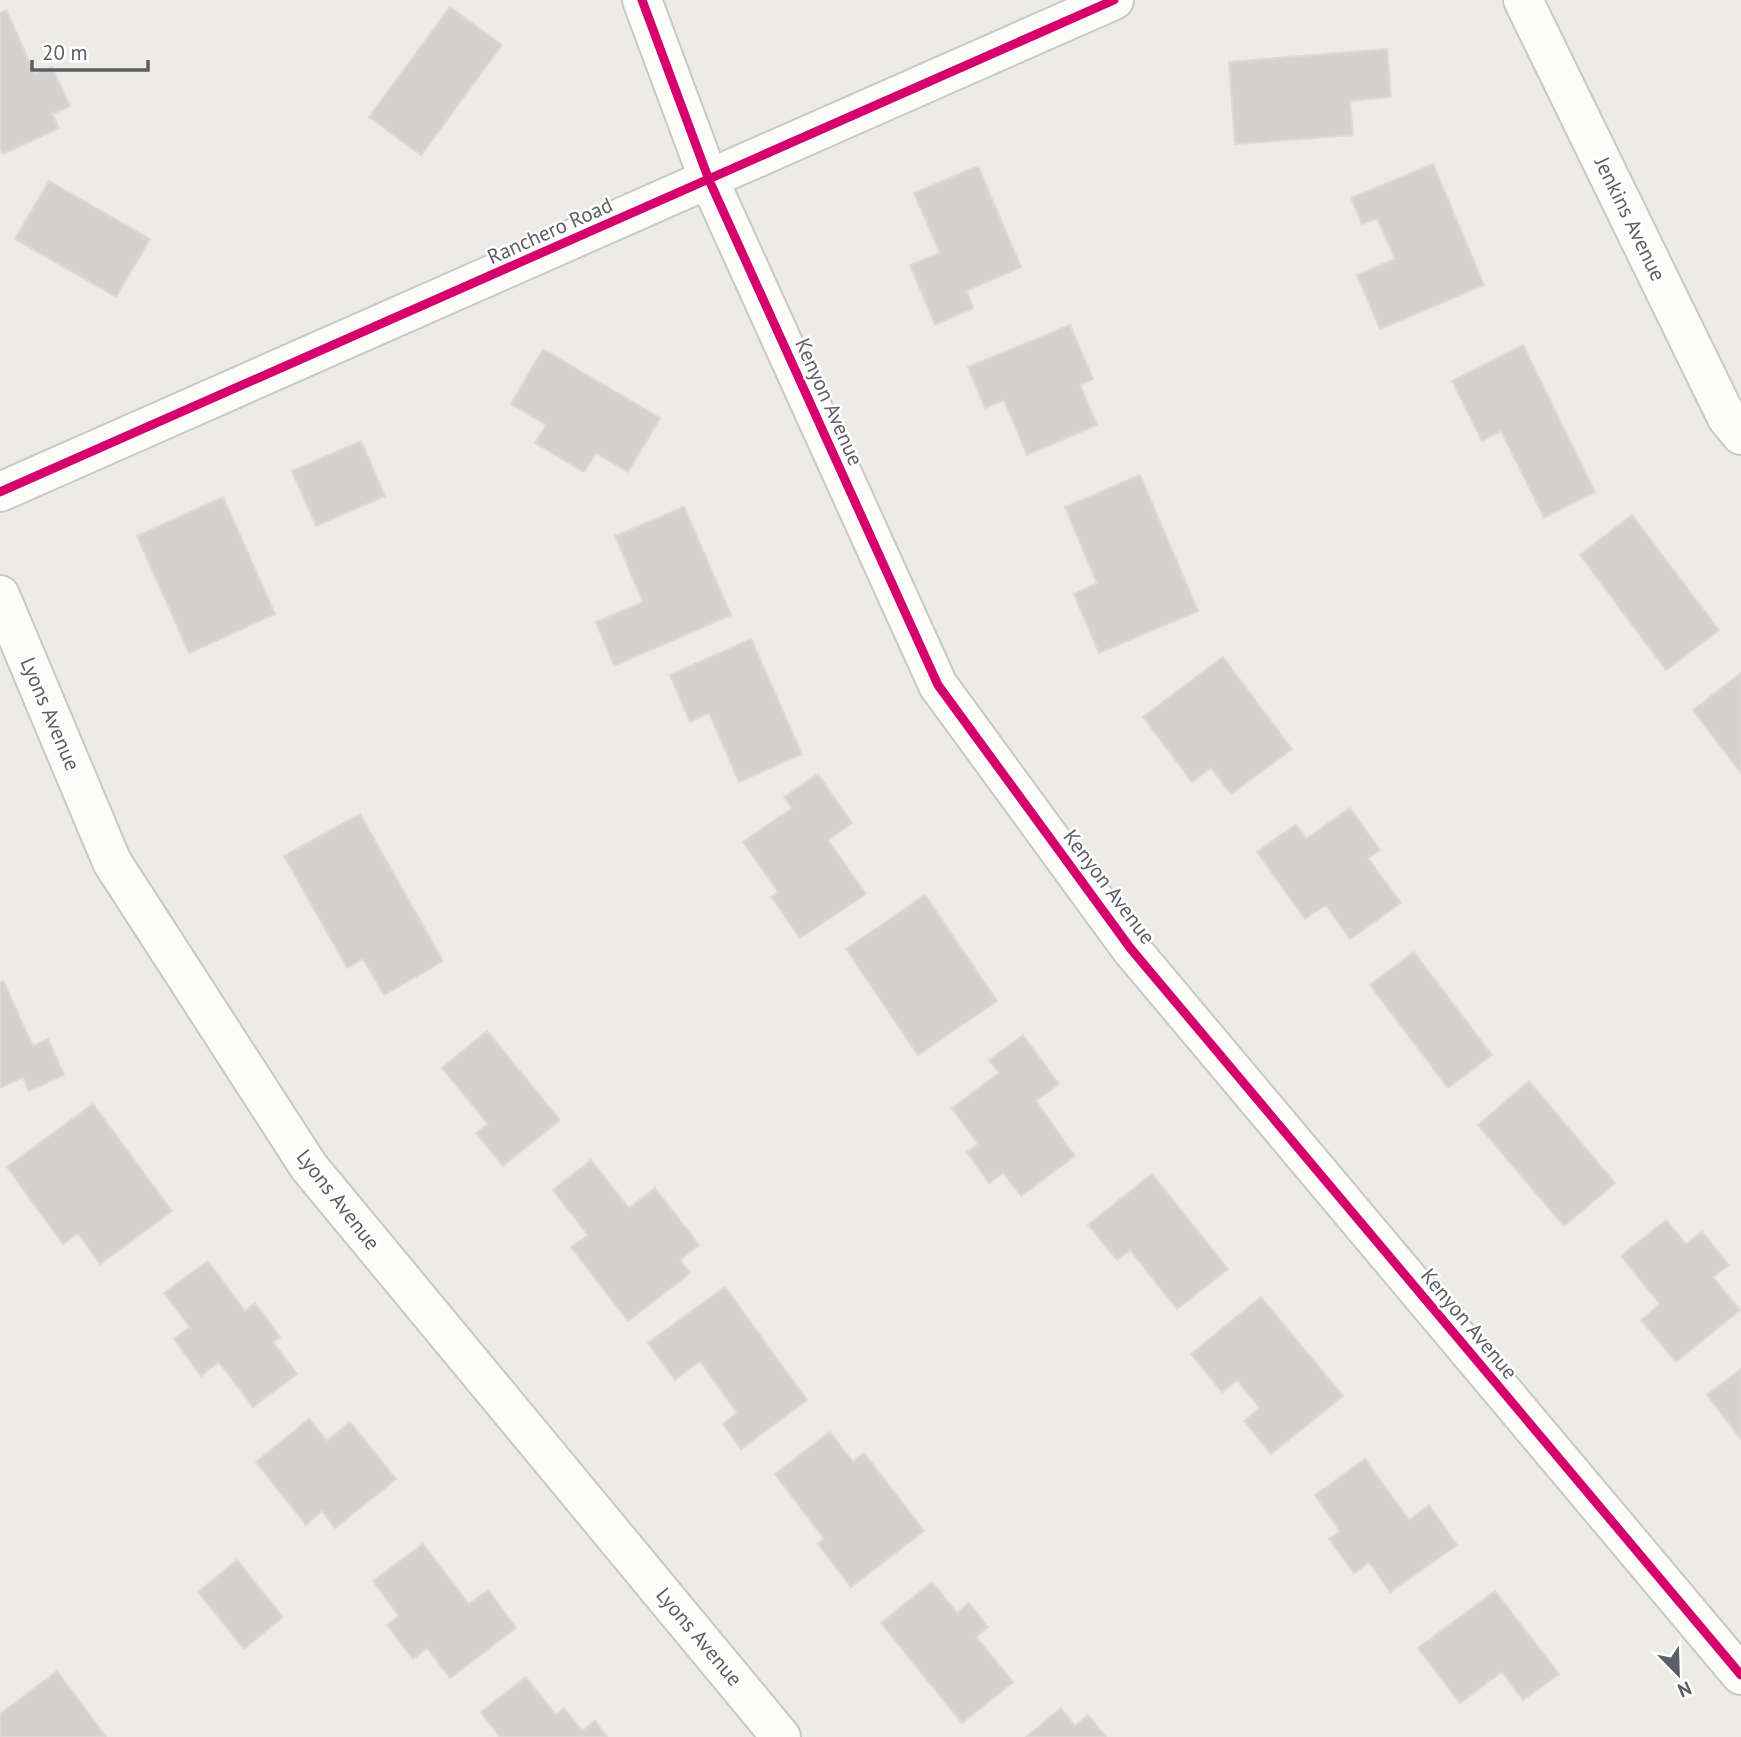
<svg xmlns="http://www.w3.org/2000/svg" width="1741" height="1737" font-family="'PT Sans',sans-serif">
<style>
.building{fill:#d3d2cf;stroke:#dcdad5;stroke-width:2}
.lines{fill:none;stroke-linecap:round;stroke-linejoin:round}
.minor-casing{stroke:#c8c8c7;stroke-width:42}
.secondary-casing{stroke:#c8c9c8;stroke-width:42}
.minor{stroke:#fcfcfb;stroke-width:38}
.secondary{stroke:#fcfcfb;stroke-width:38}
.cycleway-casing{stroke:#fff;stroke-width:13}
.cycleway{stroke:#d6006c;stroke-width:9}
.labels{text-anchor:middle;stroke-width:5;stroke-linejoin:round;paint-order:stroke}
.street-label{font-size:21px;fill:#5b5f65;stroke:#fff}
</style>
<rect width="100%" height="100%" fill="#ecebe6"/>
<path class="building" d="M450,7L502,45L421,155L369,117Z
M6,10L35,74L52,67L70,106L52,114L59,128L3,154L0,148V13Z
M1387,49L1391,97L1350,101L1353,135L1235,144L1229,62Z
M1433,164L1484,285L1380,329L1357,275L1395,259L1377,218L1362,224L1351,198Z
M978,166L1021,267L966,291L973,308L935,325L910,265L940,253L914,193Z
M49,181L150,239L116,297L15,239Z
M1070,325L1093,379L1080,385L1097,425L1027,455L1004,400L985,408L968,367Z
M1523,345L1595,492L1544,518L1501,431L1482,441L1452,381Z
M543,349L660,418L628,472L596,453L584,472L535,443L546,425L511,404Z
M361,441L385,496L316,526L292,471Z
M1140,475L1198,611L1099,653L1074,594L1097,583L1065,507Z
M223,497L275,614L189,653L137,536Z
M684,507L731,615L614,666L596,622L643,602L615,536Z
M1632,515L1719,630L1666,670L1580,555Z
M751,639L802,754L739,782L709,713L690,722L670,675Z
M1223,657L1292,749L1231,794L1211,768L1192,782L1143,717Z
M1741,673V773L1693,710Z
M818,774L852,823L828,840L866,894L800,938L771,897L778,892L743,842L792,808L784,797Z
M1350,808L1380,850L1368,858L1401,903L1350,939L1326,905L1305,919L1257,852L1296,824L1306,839Z
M360,814L443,961L384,995L363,959L347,968L284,856Z
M925,895L997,1001L918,1055L846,949Z
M1414,952L1492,1055L1448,1088L1370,985Z
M3,981L33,1046L48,1039L64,1075L29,1091L23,1077L0,1088V983Z
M487,1031L560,1120L503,1166L476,1133L488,1124L442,1068Z
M1023,1035L1059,1084L1036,1101L1075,1156L1021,1196L1003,1173L989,1183L967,1152L978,1144L952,1108L999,1073L989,1060Z
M1529,1081L1615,1183L1564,1226L1478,1125Z
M93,1104L172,1211L100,1264L78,1233L63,1244L7,1167Z
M591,1160L629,1208L655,1188L699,1245L680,1260L690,1273L628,1321L571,1247L588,1235L553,1190Z
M1152,1174L1228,1269L1177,1309L1130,1250L1117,1260L1088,1225Z
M1666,1220L1686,1244L1702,1232L1729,1265L1713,1277L1740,1310L1676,1362L1641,1320L1660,1304L1621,1256Z
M208,1261L245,1311L255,1303L280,1337L273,1342L297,1374L253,1407L219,1362L201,1376L174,1339L190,1327L164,1293Z
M725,1287L807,1400L741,1449L723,1424L737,1413L700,1361L675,1380L648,1343Z
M1261,1297L1343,1396L1271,1454L1244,1421L1260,1408L1237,1380L1222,1392L1191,1354Z
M1741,1369V1439L1707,1395Z
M309,1419L327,1441L350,1422L396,1479L335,1528L322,1511L306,1525L256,1462Z
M830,1432L853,1462L864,1453L924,1531L851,1587L818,1544L824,1539L775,1474Z
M1365,1459L1409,1520L1429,1505L1457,1545L1390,1592L1369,1562L1354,1573L1329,1539L1340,1531L1315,1495Z
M423,1544L469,1604L488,1590L516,1628L450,1678L427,1648L413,1659L387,1625L399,1616L373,1581Z
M237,1560L283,1617L244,1649L198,1592Z
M932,1582L957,1613L969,1603L988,1627L976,1637L1013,1682L962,1723L881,1623Z
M1495,1591L1559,1674L1523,1700L1502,1672L1460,1703L1418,1648Z
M57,1671L106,1737H0V1714Z
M526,1677L556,1715L564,1708L582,1731L595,1721L607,1737H500L481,1712Z
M1061,1708L1075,1726L1088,1715L1106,1737H1026Z"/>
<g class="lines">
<g class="minor-casing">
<path id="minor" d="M642,0L709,180L938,685L1131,949L1741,1675
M1523,0L1727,418L1741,435
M0,595L112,862L309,1167L781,1737"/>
</g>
<g class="secondary-casing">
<path id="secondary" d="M0,492L1114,0"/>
</g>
<use href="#minor" class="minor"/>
<use href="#secondary" class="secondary"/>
<g class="cycleway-casing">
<path id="cycleway" d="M642,0L709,180L938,685L1131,949L1741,1675
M0,492L1114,0"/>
</g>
<use href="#cycleway" class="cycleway"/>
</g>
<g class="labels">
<g class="street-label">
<text transform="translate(1630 219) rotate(64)" y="7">Jenkins Avenue</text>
<text transform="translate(550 231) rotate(-24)" y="7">Ranchero Road</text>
<text transform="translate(829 402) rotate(66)" y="7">Kenyon Avenue</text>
<text transform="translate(50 714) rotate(67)" y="7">Lyons Avenue</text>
<text transform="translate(1109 887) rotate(53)" y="7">Kenyon Avenue</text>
<text transform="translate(338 1200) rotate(52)" y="7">Lyons Avenue</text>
<text transform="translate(1469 1324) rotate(50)" y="7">Kenyon Avenue</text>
<text transform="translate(699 1637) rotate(50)" y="7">Lyons Avenue</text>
</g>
</g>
<g transform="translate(1678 1674) rotate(157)" stroke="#ffffff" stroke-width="5" paint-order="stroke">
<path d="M0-5L12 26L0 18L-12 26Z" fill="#5b5f65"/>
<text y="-10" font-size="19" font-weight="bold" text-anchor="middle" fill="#5b5f65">N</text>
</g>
<path d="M32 60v10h116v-10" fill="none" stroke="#5b5f65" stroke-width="3.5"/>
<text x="42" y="60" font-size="21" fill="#5b5f65" stroke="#ffffff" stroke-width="5" paint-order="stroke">20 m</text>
</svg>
